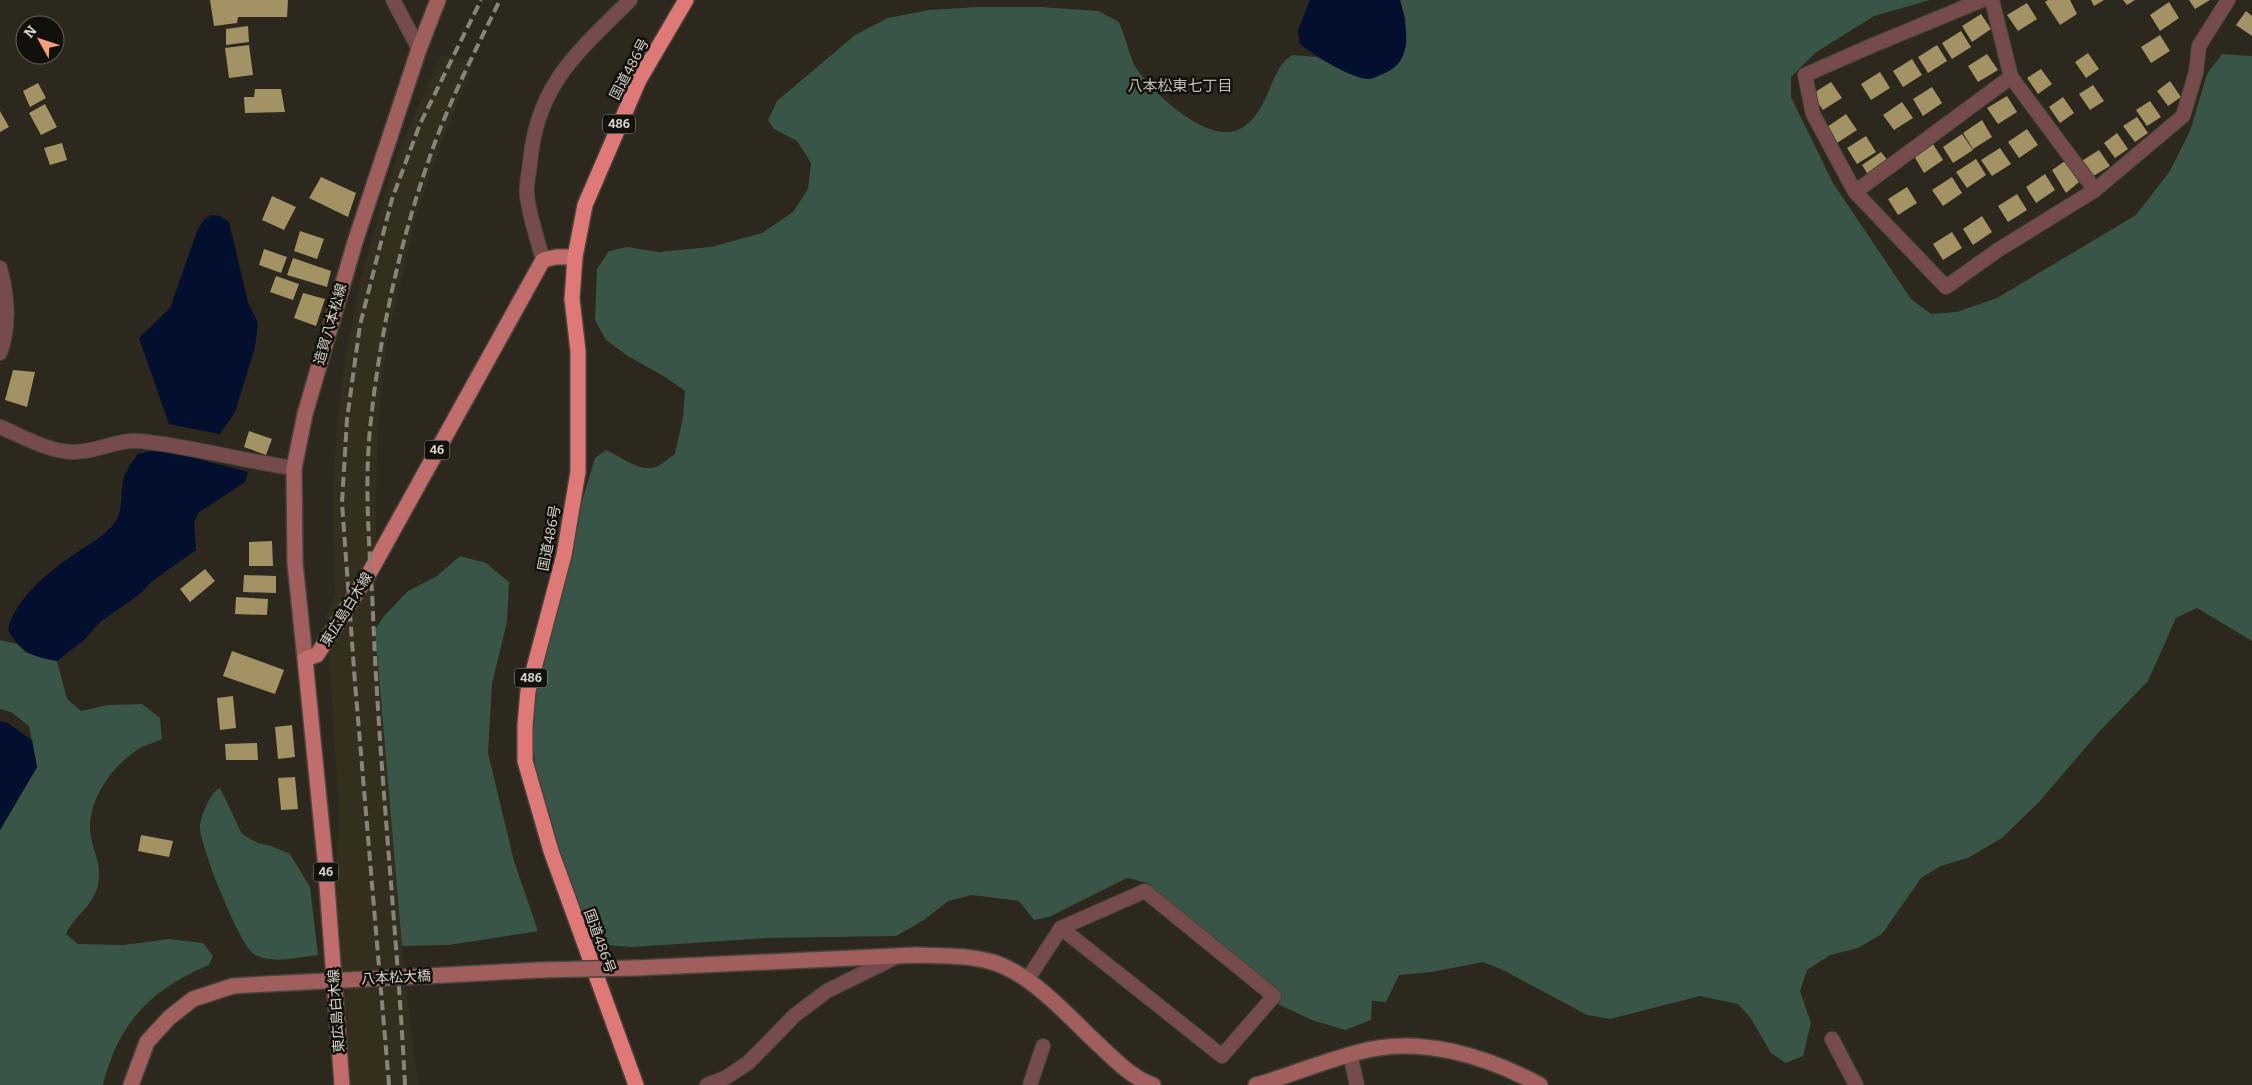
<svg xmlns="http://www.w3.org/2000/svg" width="2252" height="1085" font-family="Bitter,'Noto Sans JP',serif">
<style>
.built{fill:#342e1c}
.green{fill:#385547}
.water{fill:#030f2e}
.building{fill:#a29264}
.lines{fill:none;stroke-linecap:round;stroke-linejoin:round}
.street-casing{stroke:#474439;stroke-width:16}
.secondary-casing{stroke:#474439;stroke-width:18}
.primary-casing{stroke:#474439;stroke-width:18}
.highway-casing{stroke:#474439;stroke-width:18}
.street{stroke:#754c4b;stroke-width:14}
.secondary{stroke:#a05f5d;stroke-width:15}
.primary{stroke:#c06d6b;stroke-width:15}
.highway{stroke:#de7977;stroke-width:15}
.rail{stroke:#87847a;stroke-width:4;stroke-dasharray:10 5;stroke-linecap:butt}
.secondary-bridge-casing{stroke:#474439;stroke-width:18;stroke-linecap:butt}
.secondary-bridge{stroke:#a05f5d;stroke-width:15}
.labels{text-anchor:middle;stroke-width:5;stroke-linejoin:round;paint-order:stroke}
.shield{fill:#13110c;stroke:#9c9a92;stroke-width:1}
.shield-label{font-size:12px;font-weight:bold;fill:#d7d4cc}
.street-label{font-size:14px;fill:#d7d4cc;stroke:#13110c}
.neighbourhood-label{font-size:15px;fill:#c4bfb0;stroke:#13110c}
</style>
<rect width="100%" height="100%" fill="#2c281d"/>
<path class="built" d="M441,55L475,60L435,160L414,225L386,346L377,433L375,630L402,946L413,1049L419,1085H349L336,880L339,807L326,617L335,596L333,501L337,420L346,354L360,283L379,212L399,150Z"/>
<path class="green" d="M1400,0H1930L1874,16L1815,53L1791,77V97L1833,183L1911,299L1931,314L1957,312L1997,298L2136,215L2170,171L2190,131L2207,74L2222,54L2252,56V641L2197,608L2176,618L2148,681L2098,733L2039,802L2002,838L1968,858L1941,866L1921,878L1882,934L1858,948L1830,955L1807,970L1800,991L1811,1023L1803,1056L1786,1063L1771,1053L1750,1017L1738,1004L1700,996L1610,1019L1587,1015L1501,969L1483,962L1432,972L1399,975L1386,1002L1372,1001L1371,1020L1345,1030L1312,1020L1271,1001L1168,909L1148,883L1127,878L1049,917L1034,920L1019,901L972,895L948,901L924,920L896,936L766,938L632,947L593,944L556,845L536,777L533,738L534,693L574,528L595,458L606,450C623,457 639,474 658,466C664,463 670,457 675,454L683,417L685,391L665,377L628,356L606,340L595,320L597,269L609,251L627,247L659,252L711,247L762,233L793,212L808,189L811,163L797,141L774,129L768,120L777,101L855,35L888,18L929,10L978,7H1041L1098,11L1119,22C1124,33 1131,60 1136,68C1153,93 1211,149 1243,127C1264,113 1267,90 1279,69C1281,64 1287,59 1292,55L1317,57L1347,72L1406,21Z
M460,556L486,563L509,582L507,622L492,684L488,753L514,861L538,931L449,945L402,946L375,630L384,616L408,591L437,576Z
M0,640L17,644L25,652L39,657L57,661L67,699L81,711L108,705L142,704L160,718L162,739C154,743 144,745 137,750C112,767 89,798 90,830C91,845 100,860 99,875C99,904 76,912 66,934L78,944L123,945L169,939L203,943L213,956L209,965C151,989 118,1023 103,1085H0V830L37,767L29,726L11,712L0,709Z
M220,788L242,834L258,843L271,846L290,854L310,887L318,955C299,957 272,965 254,954C240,946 197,840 200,824C202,814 211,791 220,788Z"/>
<path class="water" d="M1310,0H1400C1407,26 1415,62 1383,74C1379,75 1373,79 1369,79C1351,79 1314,55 1300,44L1298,30Z
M211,215L220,216L229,222L248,302L258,323L255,347L235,412L220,434L169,424L139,338L170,308L198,229L204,220Z
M151,451L170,452L248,472L245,482L198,513L194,522L196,550L151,582L140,594L100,622L84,640L57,661C31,656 22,653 8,630C14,601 44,576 66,560C82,548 100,540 113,525C124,512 120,496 123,481C125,471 132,462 138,454Z
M0,721L8,723L32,740L37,767L0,830Z"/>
<path class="building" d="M210,0H288L287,17H238L237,23L214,26Z
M2048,0H2070L2077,14L2060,25L2045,2Z
M2091,0H2104L2094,6Z
M2123,0H2135L2127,5Z
M2189,0H2210L2195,9Z
M2169,2L2179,18L2160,31L2150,15Z
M2027,3L2037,19L2018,31L2007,15Z
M2246,11L2252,16V36L2236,25Z
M1981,14L1991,29L1972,42L1962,26Z
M248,26L249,42L226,45V29Z
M1961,31L1971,47L1952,59L1942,43Z
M2160,35L2170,51L2151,63L2141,47Z
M249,45L253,75L229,78L225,48Z
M1937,45L1947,61L1928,73L1918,57Z
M2088,53L2099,69L2086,78L2075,62Z
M1987,54L1998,70L1978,82L1968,66Z
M1912,59L1922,75L1903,87L1893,71Z
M2041,69L2052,84L2038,94L2027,78Z
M1880,72L1890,88L1871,100L1861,84Z
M2170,81L2181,97L2168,106L2157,91Z
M1831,82L1842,98L1823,110L1812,94Z
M38,83L46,98L30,107L23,91Z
M2093,85L2104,101L2090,110L2079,94Z
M1932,87L1942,103L1923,116L1913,99Z
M255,89H281L285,112L245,113L244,97H254Z
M2007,96L2017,112L1998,124L1987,108Z
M2063,97L2074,113L2060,123L2049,107Z
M2150,101L2161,117L2147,126L2136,110Z
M1902,102L1913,118L1894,130L1883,115Z
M45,104L57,127L41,135L29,113Z
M0,111L9,127L0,132Z
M1846,114L1857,130L1837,143L1827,127Z
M2137,117L2148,133L2135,142L2123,126Z
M1982,120L1992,137L1973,149L1963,133Z
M2027,129L2038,145L2019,158L2008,142Z
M2117,133L2128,149L2115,158L2104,143Z
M1962,134L1973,150L1953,163L1943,147Z
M1866,136L1876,152L1857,164L1847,148Z
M62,143L67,160L50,165L44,148Z
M1933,144L1943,160L1924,173L1914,156Z
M2000,148L2011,164L1992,176L1981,160Z
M2099,150L2110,166L2090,178L2080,162Z
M1881,152L1889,162L1869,176L1862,165Z
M1976,159L1986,175L1967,188L1956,172Z
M2065,161L2079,182L2066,193L2052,170Z
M2045,174L2055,190L2036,203L2026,187Z
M321,177L356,193L348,217L309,198Z
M1952,177L1962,193L1943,206L1932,190Z
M1907,187L1917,203L1898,215L1888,199Z
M2017,194L2027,210L2008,222L1998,206Z
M272,196L296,207L284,230L262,220Z
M1982,216L1992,232L1973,245L1963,229Z
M300,231L324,239L317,259L294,251Z
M1952,232L1962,248L1943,260L1933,244Z
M264,249L287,257L281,273L259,265Z
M293,258L331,271L327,287L287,275Z
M276,276L299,284L293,300L270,292Z
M303,293L325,299L316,326L294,318Z
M13,370L35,372L27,407L5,400Z
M249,431L272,439L266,455L244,447Z
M272,541L273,566H249V542Z
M205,569L215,581L190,602L180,589Z
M244,575L276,576V593L243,592Z
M236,597L268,599L267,615L235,614Z
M232,651L284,670L275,694L223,676Z
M233,696L236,728L220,730L217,698Z
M292,725L295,757L278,759L275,727Z
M257,743L258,760H226L225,744Z
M295,777L298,809L281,810L278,778Z
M141,835L173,841L169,857L138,851Z"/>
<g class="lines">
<g class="street-casing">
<path id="street" d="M393,0L419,49
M1982,0L1871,46L1805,75L1813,114L1855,192L1946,287L1998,250L2095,190L2183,116L2196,72L2199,46L2228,0
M1992,0L2011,77L2095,190
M1855,192L2011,77
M543,260C538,241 528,212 527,194C526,184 529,173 530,163C537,84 577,53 630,0
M0,268C7,294 10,326 0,353
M0,427C22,436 47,451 72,452C95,453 117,439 139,441C191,446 242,461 294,468
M1027,980L1061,928L1145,891L1274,996L1222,1056L1061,928
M1832,1039L1856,1085
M1350,1054L1357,1085
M707,1085L725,1078L748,1063L795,1015L827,991L896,957
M1030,1085L1043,1046"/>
</g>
<g class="secondary-casing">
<path id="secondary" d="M305,659L295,563L294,468L305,414L355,242L419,49L438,0
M636,968L916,955C942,956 968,955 992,962C1031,973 1069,1017 1098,1044C1114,1059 1132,1078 1153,1085
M465,974L539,970
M131,1085L147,1042L169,1018L193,999L233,986L266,984
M1256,1085C1291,1075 1324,1061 1359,1052C1420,1035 1486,1056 1540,1085"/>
</g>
<g class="primary-casing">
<path id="primary" d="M342,1085L325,859L305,659L317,655L371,570L543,260L556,257H575"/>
</g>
<g class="highway-casing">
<path id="highway" d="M636,1085L551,851L525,761V725L528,691L564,555L578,472V351L572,299L575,257L585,205L639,80L686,0"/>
</g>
<use href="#street" class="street"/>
<use href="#secondary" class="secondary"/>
<use href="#primary" class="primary"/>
<use href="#highway" class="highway"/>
<path class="rail" d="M389,1085L355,683L342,503L347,419L360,325L392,199L420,124L481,0
M405,1085C397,927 379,770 373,613C370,552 364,490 370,429C380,329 402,231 437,137C455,90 478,45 500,0"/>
<g class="secondary-bridge-casing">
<path id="secondary-bridge" d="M539,970L636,968
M266,984L465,974"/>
</g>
<use href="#secondary-bridge" class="secondary-bridge"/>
</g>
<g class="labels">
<g class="shield">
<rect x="603" y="114.5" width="32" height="19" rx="4"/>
<rect x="424.5" y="440.5" width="25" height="19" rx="4"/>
<rect x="515" y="668.5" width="32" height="19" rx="4"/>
<rect x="313.5" y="862.5" width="25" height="19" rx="4"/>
</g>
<g class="shield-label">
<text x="619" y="128">486</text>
<text x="437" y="454">46</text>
<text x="531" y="682">486</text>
<text x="326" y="876">46</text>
</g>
<g class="street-label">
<text transform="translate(629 69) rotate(-62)" y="5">国道486号</text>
<text transform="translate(330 324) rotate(-74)" y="5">造賀八本松線</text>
<text transform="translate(549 538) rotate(-79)" y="5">国道486号</text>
<text transform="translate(346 609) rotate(-58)" y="5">東広島白木線</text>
<text transform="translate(600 941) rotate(70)" y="5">国道486号</text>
<text transform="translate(396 977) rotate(-3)" y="5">八本松大橋</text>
<text transform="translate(336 1011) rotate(-94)" y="5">東広島白木線</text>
</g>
<g class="neighbourhood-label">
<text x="1180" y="91">八本松東七丁目</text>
</g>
</g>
<g transform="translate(40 40) rotate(310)"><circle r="24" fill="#13110c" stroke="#615f59"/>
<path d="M0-4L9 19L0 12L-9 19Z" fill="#f1a27b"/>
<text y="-8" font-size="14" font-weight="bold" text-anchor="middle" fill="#d7d4cc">N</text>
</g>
</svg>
